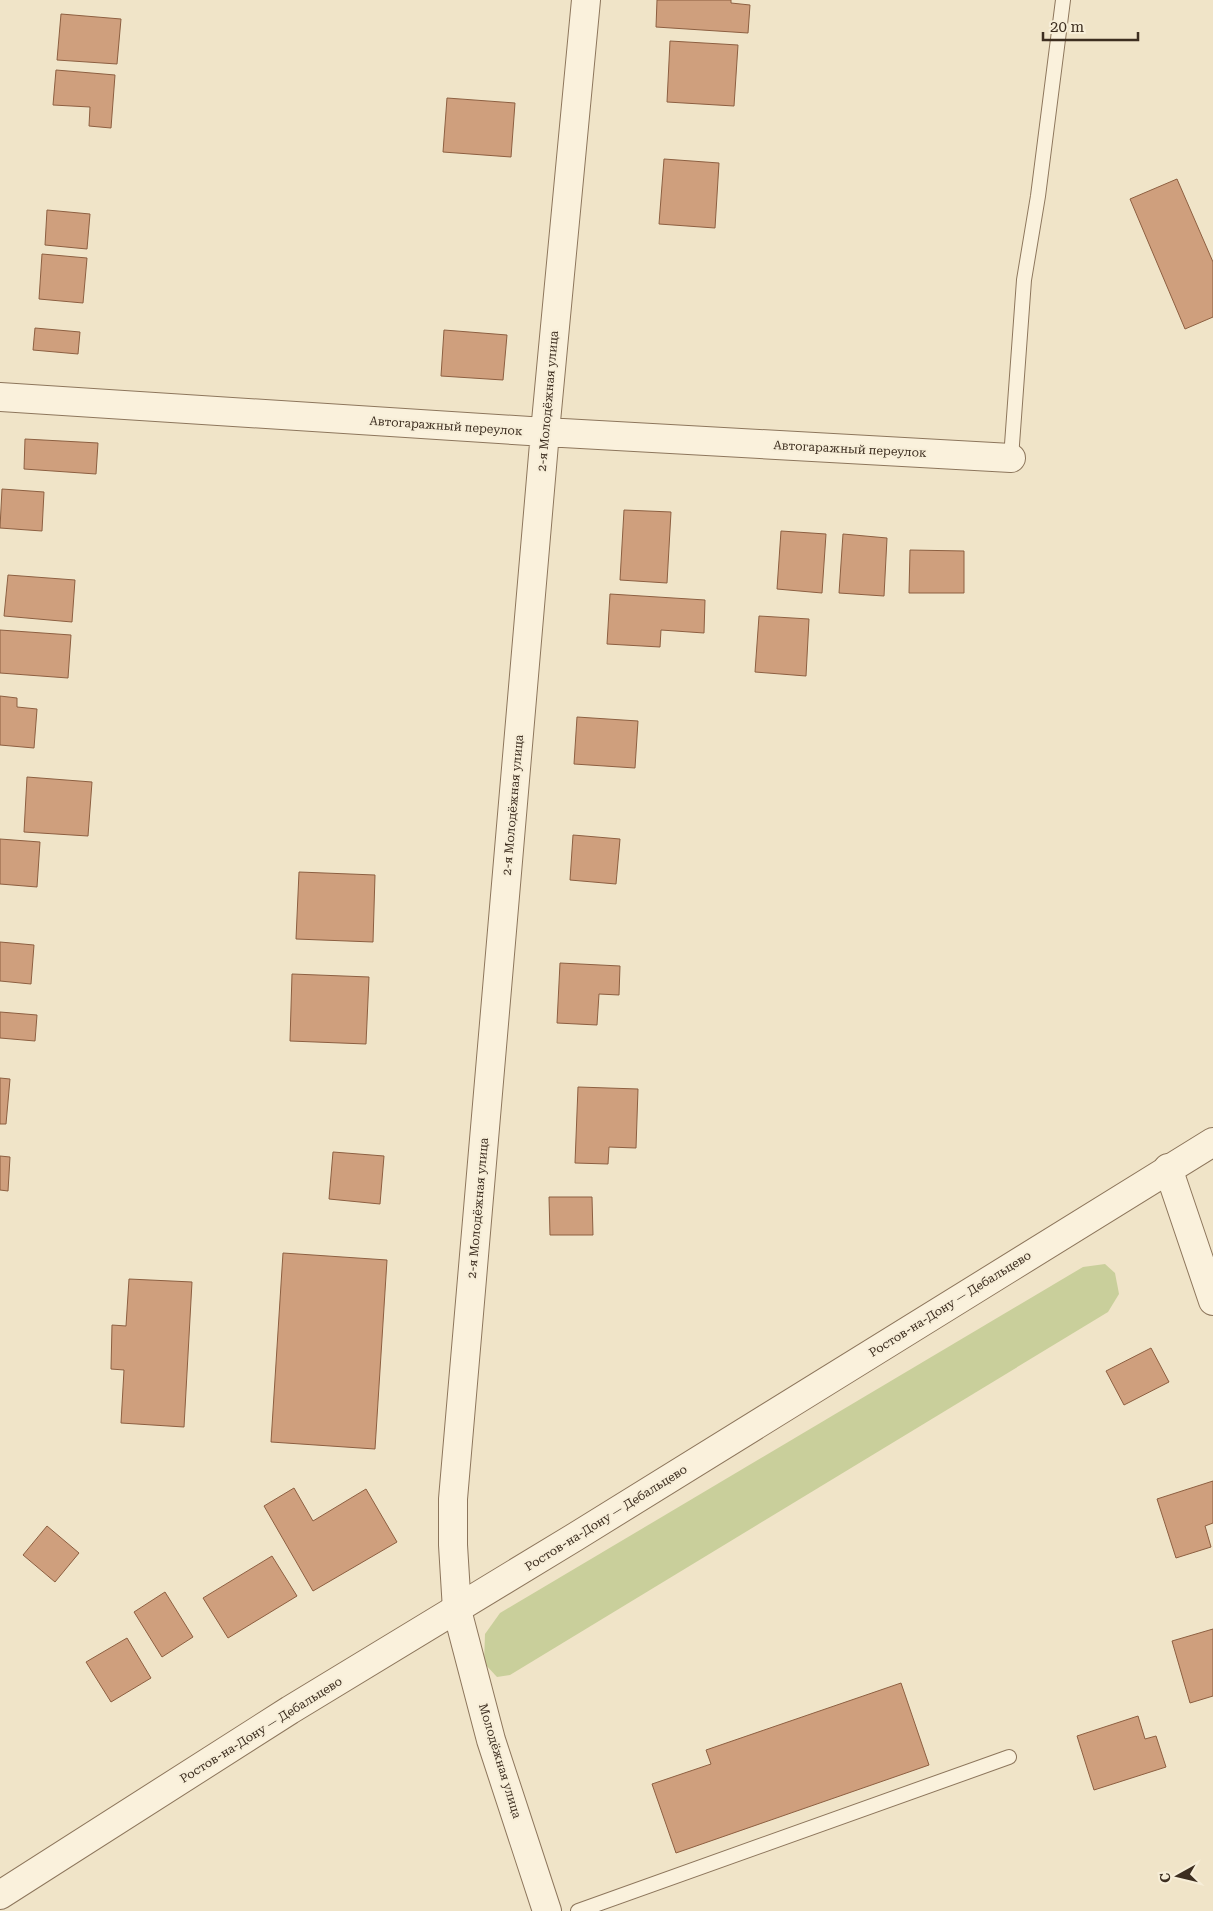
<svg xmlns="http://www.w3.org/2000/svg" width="1213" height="1911" font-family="'Roboto Serif',serif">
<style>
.green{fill:#c9cf9b}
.building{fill:#cf9f7d;stroke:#8d5f41}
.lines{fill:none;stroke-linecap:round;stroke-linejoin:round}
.service-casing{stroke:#8d765c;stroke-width:16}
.minor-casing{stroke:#8d765c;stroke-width:30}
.tertiary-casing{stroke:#8d765c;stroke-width:30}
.service{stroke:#faf1dc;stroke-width:14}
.minor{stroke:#faf1dc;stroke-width:28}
.tertiary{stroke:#faf1dc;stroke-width:28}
.labels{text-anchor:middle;stroke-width:4;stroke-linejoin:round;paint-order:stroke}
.street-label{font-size:12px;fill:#3d2e20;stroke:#f7eed8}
</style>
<rect width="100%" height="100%" fill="#f0e4c8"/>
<path class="green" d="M1105,1264L1115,1273L1119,1294L1108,1312L510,1675L497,1677L484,1663L485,1634L500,1613L1083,1267Z"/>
<path class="building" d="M657,0H731V3L750,5L748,33L656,27Z
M61,14L121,19L117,64L57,60Z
M670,41L738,45L734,106L667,102Z
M56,70L115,75L111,128L89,126L90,107L53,105Z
M447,98L515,103L511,157L443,152Z
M664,159L719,163L715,228L659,224Z
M1177,179L1213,262V317L1185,329L1130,199Z
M47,210L90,214L87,249L45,245Z
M42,254L87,258L83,303L39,299Z
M35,328L80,332L78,354L33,350Z
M444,330L507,335L503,380L441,376Z
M25,439L98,443L96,474L24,469Z
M2,489L44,492L42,531L0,528Z
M624,510L671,512L667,583L620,580Z
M781,531L826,534L822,593L777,589Z
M843,534L887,538L884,596L839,593Z
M910,550L964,551V593H909Z
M8,575L75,580L72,622L4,616Z
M610,594L705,600L704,633L661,630L660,647L607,644Z
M759,616L809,619L806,676L755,672Z
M0,630L71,635L68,678L0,673Z
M0,696L17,698V707L37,709L34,748L0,745Z
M577,717L638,721L635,768L574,764Z
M27,777L92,782L88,836L24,832Z
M573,835L620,839L616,884L570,880Z
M0,839L40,842L37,887L0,884Z
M299,872L375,875L373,942L296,939Z
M0,942L34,945L31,984L0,981Z
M560,963L620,966L619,995L599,994L597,1025L557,1023Z
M292,974L369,977L366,1044L290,1041Z
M0,1012L37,1015L35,1041L0,1038Z
M0,1078L10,1079L6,1124H0Z
M578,1087L638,1089L636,1148L609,1147L608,1164L575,1163Z
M333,1152L384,1156L380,1204L329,1199Z
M0,1156L10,1157L8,1191L0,1190Z
M549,1197H592L593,1235H550Z
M283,1253L387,1260L375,1449L271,1442Z
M129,1279L192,1282L184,1427L121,1423L124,1370L111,1369L112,1325L126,1326Z
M1151,1348L1169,1382L1124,1405L1106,1371Z
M1213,1481V1523L1205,1526L1211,1547L1176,1558L1157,1499Z
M294,1488L313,1521L366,1489L397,1542L313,1591L264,1506Z
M47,1526L79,1553L55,1582L23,1555Z
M272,1556L297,1596L228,1638L203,1598Z
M165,1592L193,1637L162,1657L134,1612Z
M1213,1629V1696L1190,1703L1172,1641Z
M127,1638L151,1678L111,1702L86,1662Z
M901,1683L929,1765L676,1853L652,1784L711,1764L706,1750Z
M1138,1716L1145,1739L1156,1736L1166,1767L1094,1790L1077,1736Z"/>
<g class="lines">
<g class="service-casing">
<path id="service" d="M1011,458L1024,280L1038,196L1063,0
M578,1911L1009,1757"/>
</g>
<g class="minor-casing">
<path id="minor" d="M0,397L545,432L1011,458
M1168,1168L1213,1301
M547,1911L491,1740L457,1610L453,1545V1499L545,432L586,0"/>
</g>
<g class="tertiary-casing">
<path id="tertiary" d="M0,1895L290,1710L575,1537L1213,1142"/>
</g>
<use href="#service" class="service"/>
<use href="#minor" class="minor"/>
<use href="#tertiary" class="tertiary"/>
</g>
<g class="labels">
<g class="street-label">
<text transform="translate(548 401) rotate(-85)" y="4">2-я Молодёжная улица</text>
<text transform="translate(446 426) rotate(4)" y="4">Автогаражный переулок</text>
<text transform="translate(850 449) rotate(3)" y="4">Автогаражный переулок</text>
<text transform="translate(513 805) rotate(-85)" y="4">2-я Молодёжная улица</text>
<text transform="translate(478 1208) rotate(-85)" y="4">2-я Молодёжная улица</text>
<text transform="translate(950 1304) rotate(-32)" y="4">Ростов-на-Дону — Дебальцево</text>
<text transform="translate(606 1518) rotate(-32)" y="4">Ростов-на-Дону — Дебальцево</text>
<text transform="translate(261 1730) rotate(-32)" y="4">Ростов-на-Дону — Дебальцево</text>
<text transform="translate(500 1761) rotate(73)" y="4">Молодёжная улица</text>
</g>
</g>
<g transform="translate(1178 1876) rotate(262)" stroke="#f7eed8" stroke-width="4" paint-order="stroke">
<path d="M0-4L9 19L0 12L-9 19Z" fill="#3d2e20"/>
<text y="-8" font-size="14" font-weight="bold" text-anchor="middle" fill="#3d2e20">С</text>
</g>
<path d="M1043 32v8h95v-8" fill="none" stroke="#3d2e20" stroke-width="2.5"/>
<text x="1050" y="32" font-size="15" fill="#3d2e20" stroke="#f7eed8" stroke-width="4" paint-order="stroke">20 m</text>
</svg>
